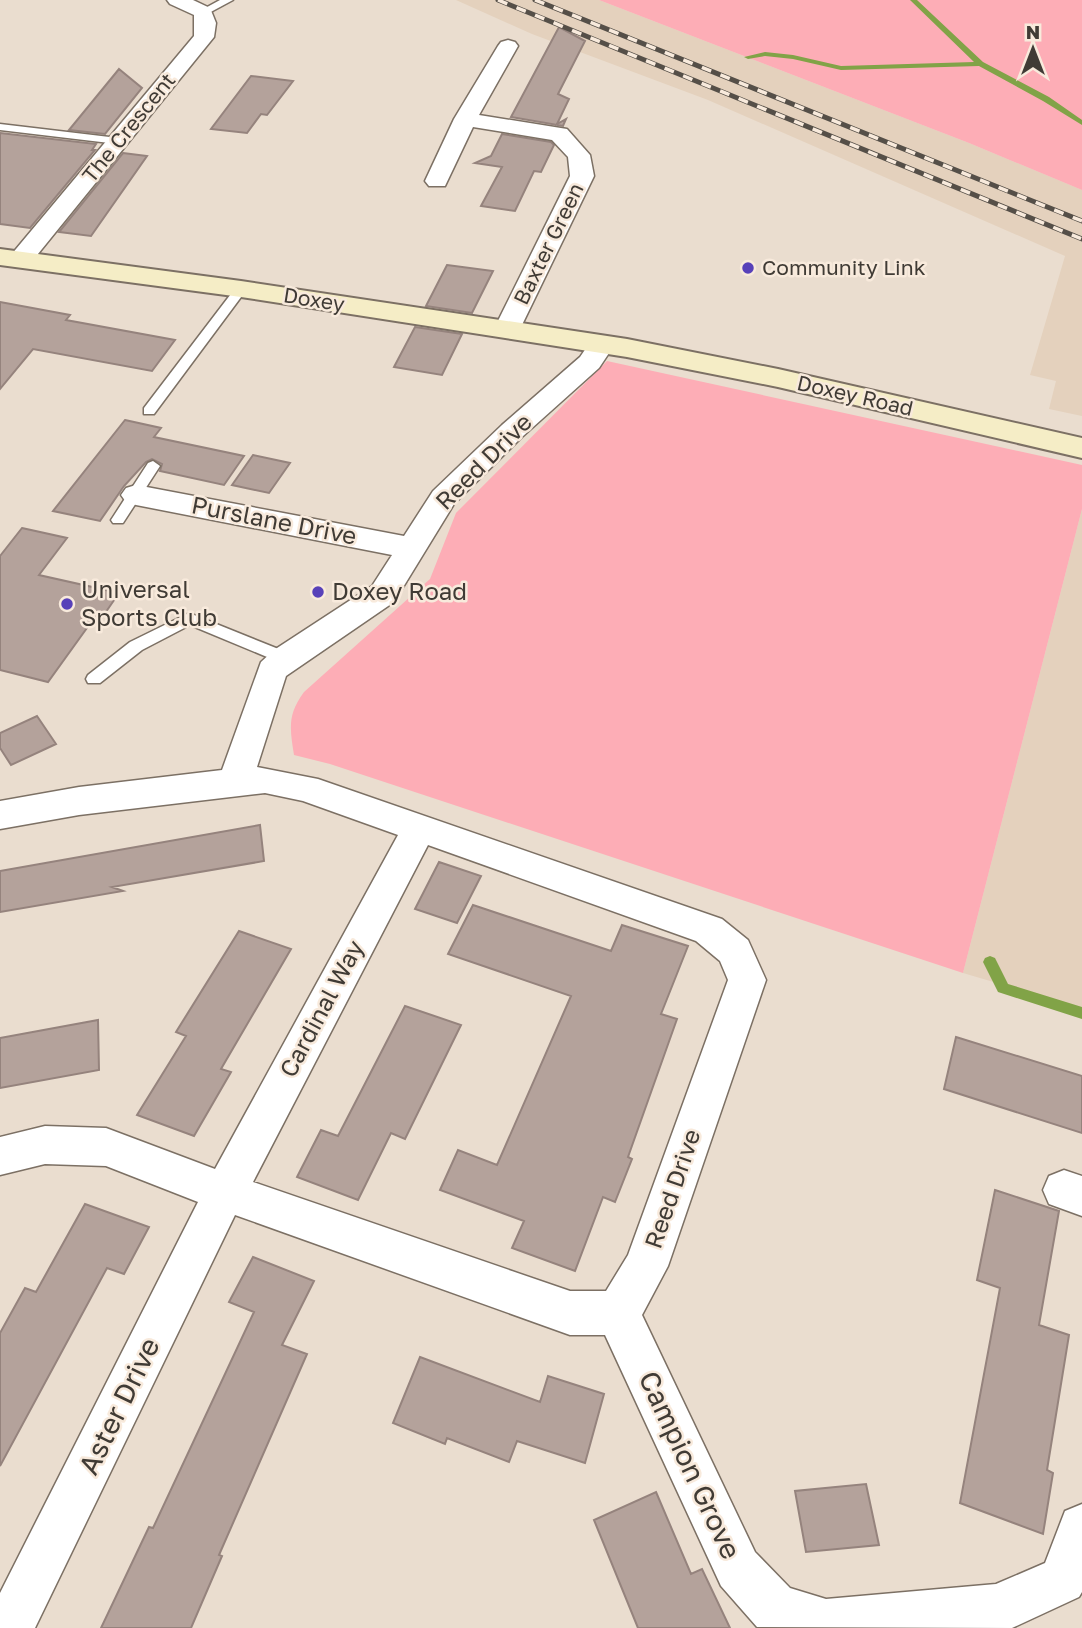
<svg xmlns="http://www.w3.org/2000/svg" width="1082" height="1628" font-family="'Golos Text',sans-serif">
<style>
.built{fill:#e4d1bd}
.green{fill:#fdadb6}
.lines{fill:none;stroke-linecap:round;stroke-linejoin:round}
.stream{fill:#81a347;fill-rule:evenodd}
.building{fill:#b4a29b;stroke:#95837d;stroke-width:2}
.lane-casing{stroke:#7c7064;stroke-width:3}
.street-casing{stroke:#7c7064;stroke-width:3}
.secondary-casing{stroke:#7c7064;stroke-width:4}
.lane{fill:#fff;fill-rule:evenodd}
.street{fill:#fff;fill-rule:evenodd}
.secondary{fill:#f5edc6;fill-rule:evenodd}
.rail-casing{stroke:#554f48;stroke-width:5}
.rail{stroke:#f8eadc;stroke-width:3.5;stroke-dasharray:10;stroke-linecap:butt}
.poi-dot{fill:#5841b9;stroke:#f8eadc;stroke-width:2.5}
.labels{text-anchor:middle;stroke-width:5;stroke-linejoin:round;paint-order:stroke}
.far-street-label{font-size:21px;fill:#403b35;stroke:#f8eadc}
.far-poi-label{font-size:21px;fill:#403b35;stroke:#f8eadc;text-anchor:start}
.street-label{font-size:24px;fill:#403b35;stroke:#f8eadc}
.poi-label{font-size:24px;fill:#403b35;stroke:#f8eadc;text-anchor:start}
.near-street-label{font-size:28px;fill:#403b35;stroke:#f8eadc}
</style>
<rect width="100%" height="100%" fill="#eaddcf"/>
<path class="built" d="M456,0H599L969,143L1082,190V416L1049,409L1056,381L1030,375L1065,256L708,100L532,34Z
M1082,509V1008L963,973Z"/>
<path class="green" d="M599,0H1082V190L969,143Z
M607,361L1082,465V509L963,973L330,764L294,755C290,729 287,715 304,692L430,579L456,513Z"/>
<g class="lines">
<path class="stream" d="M910,0H917L983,62L1049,97L1082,120V125L1043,101L979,66L841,70L793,59L765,56L748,59L744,57L765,52L793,55L841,66L974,62Z
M990,956L995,958L1008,984L1082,1007V1019L998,992L983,962L985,958Z"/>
</g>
<path class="building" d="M559,27L585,41L558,94L569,99L557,124L566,119L563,126L511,117Z
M119,69L142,88L105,134L69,130Z
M251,76L293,81L267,115L261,114L247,133L211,129Z
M0,133L96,144L92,150H95L30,228L0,224Z
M502,134L551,142L554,145L541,172L534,171L515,211L481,206L502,167L475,163L491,156Z
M123,153L147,156L91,236L59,232Z
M447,265L493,271L472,313L426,306Z
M0,302L70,315L66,320L175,340L152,371L33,349L0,389Z
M415,327L462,334L442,375L394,367Z
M125,420L161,428L154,437L244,456L224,485L160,471L162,464L152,459L146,462L124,486L100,521L53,511Z
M253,455L290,463L269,493L232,485Z
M22,528L67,538L39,575L119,593L99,622L92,621L48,682L0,670V556Z
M37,716L56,744L11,765L0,748V733Z
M260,825L264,861L112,887L123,891L0,912V871Z
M439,862L481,876L457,923L415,909Z
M473,905L611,951L622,925L688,946L661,1014L677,1019L628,1157L632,1159L615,1202L603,1197L575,1271L512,1248L524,1221L440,1190L458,1150L497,1165L571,996L448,954Z
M239,931L291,949L221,1069L231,1072L194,1136L137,1115L186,1036L176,1032Z
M405,1006L461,1025L405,1139L391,1133L358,1200L297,1177L321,1130L338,1136Z
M98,1020L99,1070L0,1088V1038Z
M956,1037L1082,1076V1133L944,1089Z
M995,1190L1059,1211L1039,1325L1069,1335L1047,1470L1053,1473L1043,1534L960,1503L1000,1288L977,1280Z
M85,1204L149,1227L124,1274L107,1268L0,1466V1333L25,1288L36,1292Z
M253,1257L314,1281L282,1345L307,1354L219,1555L222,1556L191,1628H101L149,1527L153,1528L254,1312L229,1302Z
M420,1357L540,1402L548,1376L604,1394L585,1463L517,1441L509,1462L447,1438L445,1444L393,1423Z
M866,1484L879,1545L806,1552L795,1491Z
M656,1492L691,1574L702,1569L730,1628H638L594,1520Z"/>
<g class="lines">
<g class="lane-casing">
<path id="lane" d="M220,0H233L207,14L198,12Z
M0,124L118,138L124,141L118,144L0,130Z
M241,285L247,289L154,414H144V408L237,286Z
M153,461L160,466L123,523H113L111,520L113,517L148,463Z
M189,613L291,654L293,658L291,662H279L190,625L142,650L100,683H88L86,679L88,675L130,642Z"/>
</g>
<g class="street-casing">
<path id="street" d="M167,0H193L210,8L216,23L214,37L29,265L20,267L11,265L8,260L11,255L194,36V15L170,4Z
M508,40L515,42L518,46L479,115L567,129L590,155L594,176L520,329L516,335L507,337L498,335L494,329L570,176L568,157L552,140L473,127L445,186H429L425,181L454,119L498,46L501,42Z
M602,336L611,338L615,344L599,368L522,437L454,504L394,602L286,676L257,767L318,779L722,919L748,940L766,980L668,1266L642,1315L755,1552L790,1588L826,1599L996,1584L1045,1563L1065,1511L1082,1504V1592L1079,1597L1012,1628L757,1627L721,1586L605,1335H570L235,1215L35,1628H0V1593L198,1202L106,1166L45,1164L0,1175V1137L45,1126L106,1128L215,1169L398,835L303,801L265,793L79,815L0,829V801L79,787L222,770L261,662L274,650L372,586L392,555L136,505L126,502L121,495L126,488L136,485L404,536L433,491L502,425L580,357L593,338ZM428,845L696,941L720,961L728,980L628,1255L606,1291H570L253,1182Z
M1064,1170L1082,1176V1216L1049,1204L1043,1190L1049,1176Z"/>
</g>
<g class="secondary-casing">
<path id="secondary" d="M0,249L241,281L627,339L778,369L1082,438V458L778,387L627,357L241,297L0,265Z"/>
</g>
<use href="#lane" class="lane"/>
<use href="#street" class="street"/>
<use href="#secondary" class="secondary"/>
<g class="rail-casing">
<path id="rail" d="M498,0L1082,239
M535,0L1082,221"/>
</g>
<use href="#rail" class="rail"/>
</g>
<g class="poi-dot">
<circle cx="748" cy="268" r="7"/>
<circle cx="318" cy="592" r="7"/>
<circle cx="67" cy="604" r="7"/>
</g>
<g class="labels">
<g class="far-street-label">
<text transform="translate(129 128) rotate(-51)" y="7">The Crescent</text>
<text transform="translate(549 244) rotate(-64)" y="7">Baxter Green</text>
<text transform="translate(314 300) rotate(9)" y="7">Doxey</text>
<text transform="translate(855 396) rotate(13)" y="7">Doxey Road</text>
</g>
<g class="far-poi-label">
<text x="762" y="275">Community Link</text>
</g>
<g class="street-label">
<text transform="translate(484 462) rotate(-45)" y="8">Reed Drive</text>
<text transform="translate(274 521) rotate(11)" y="8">Purslane Drive</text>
<text transform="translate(322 1009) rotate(-62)" y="8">Cardinal Way</text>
<text transform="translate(673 1189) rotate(-71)" y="8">Reed Drive</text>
</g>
<g class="poi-label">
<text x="81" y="598">Universal<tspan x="81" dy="28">Sports Club</tspan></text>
<text x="332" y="600">Doxey Road</text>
</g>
<g class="near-street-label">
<text transform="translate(119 1406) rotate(-64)" y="10">Aster Drive</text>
<text transform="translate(690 1465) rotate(65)" y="10">Campion Grove</text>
</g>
</g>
<g transform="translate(1033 49)" stroke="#f8eadc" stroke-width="5" paint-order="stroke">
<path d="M0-5L12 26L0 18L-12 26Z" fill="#403b35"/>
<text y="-10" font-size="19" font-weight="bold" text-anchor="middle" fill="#403b35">N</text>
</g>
</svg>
